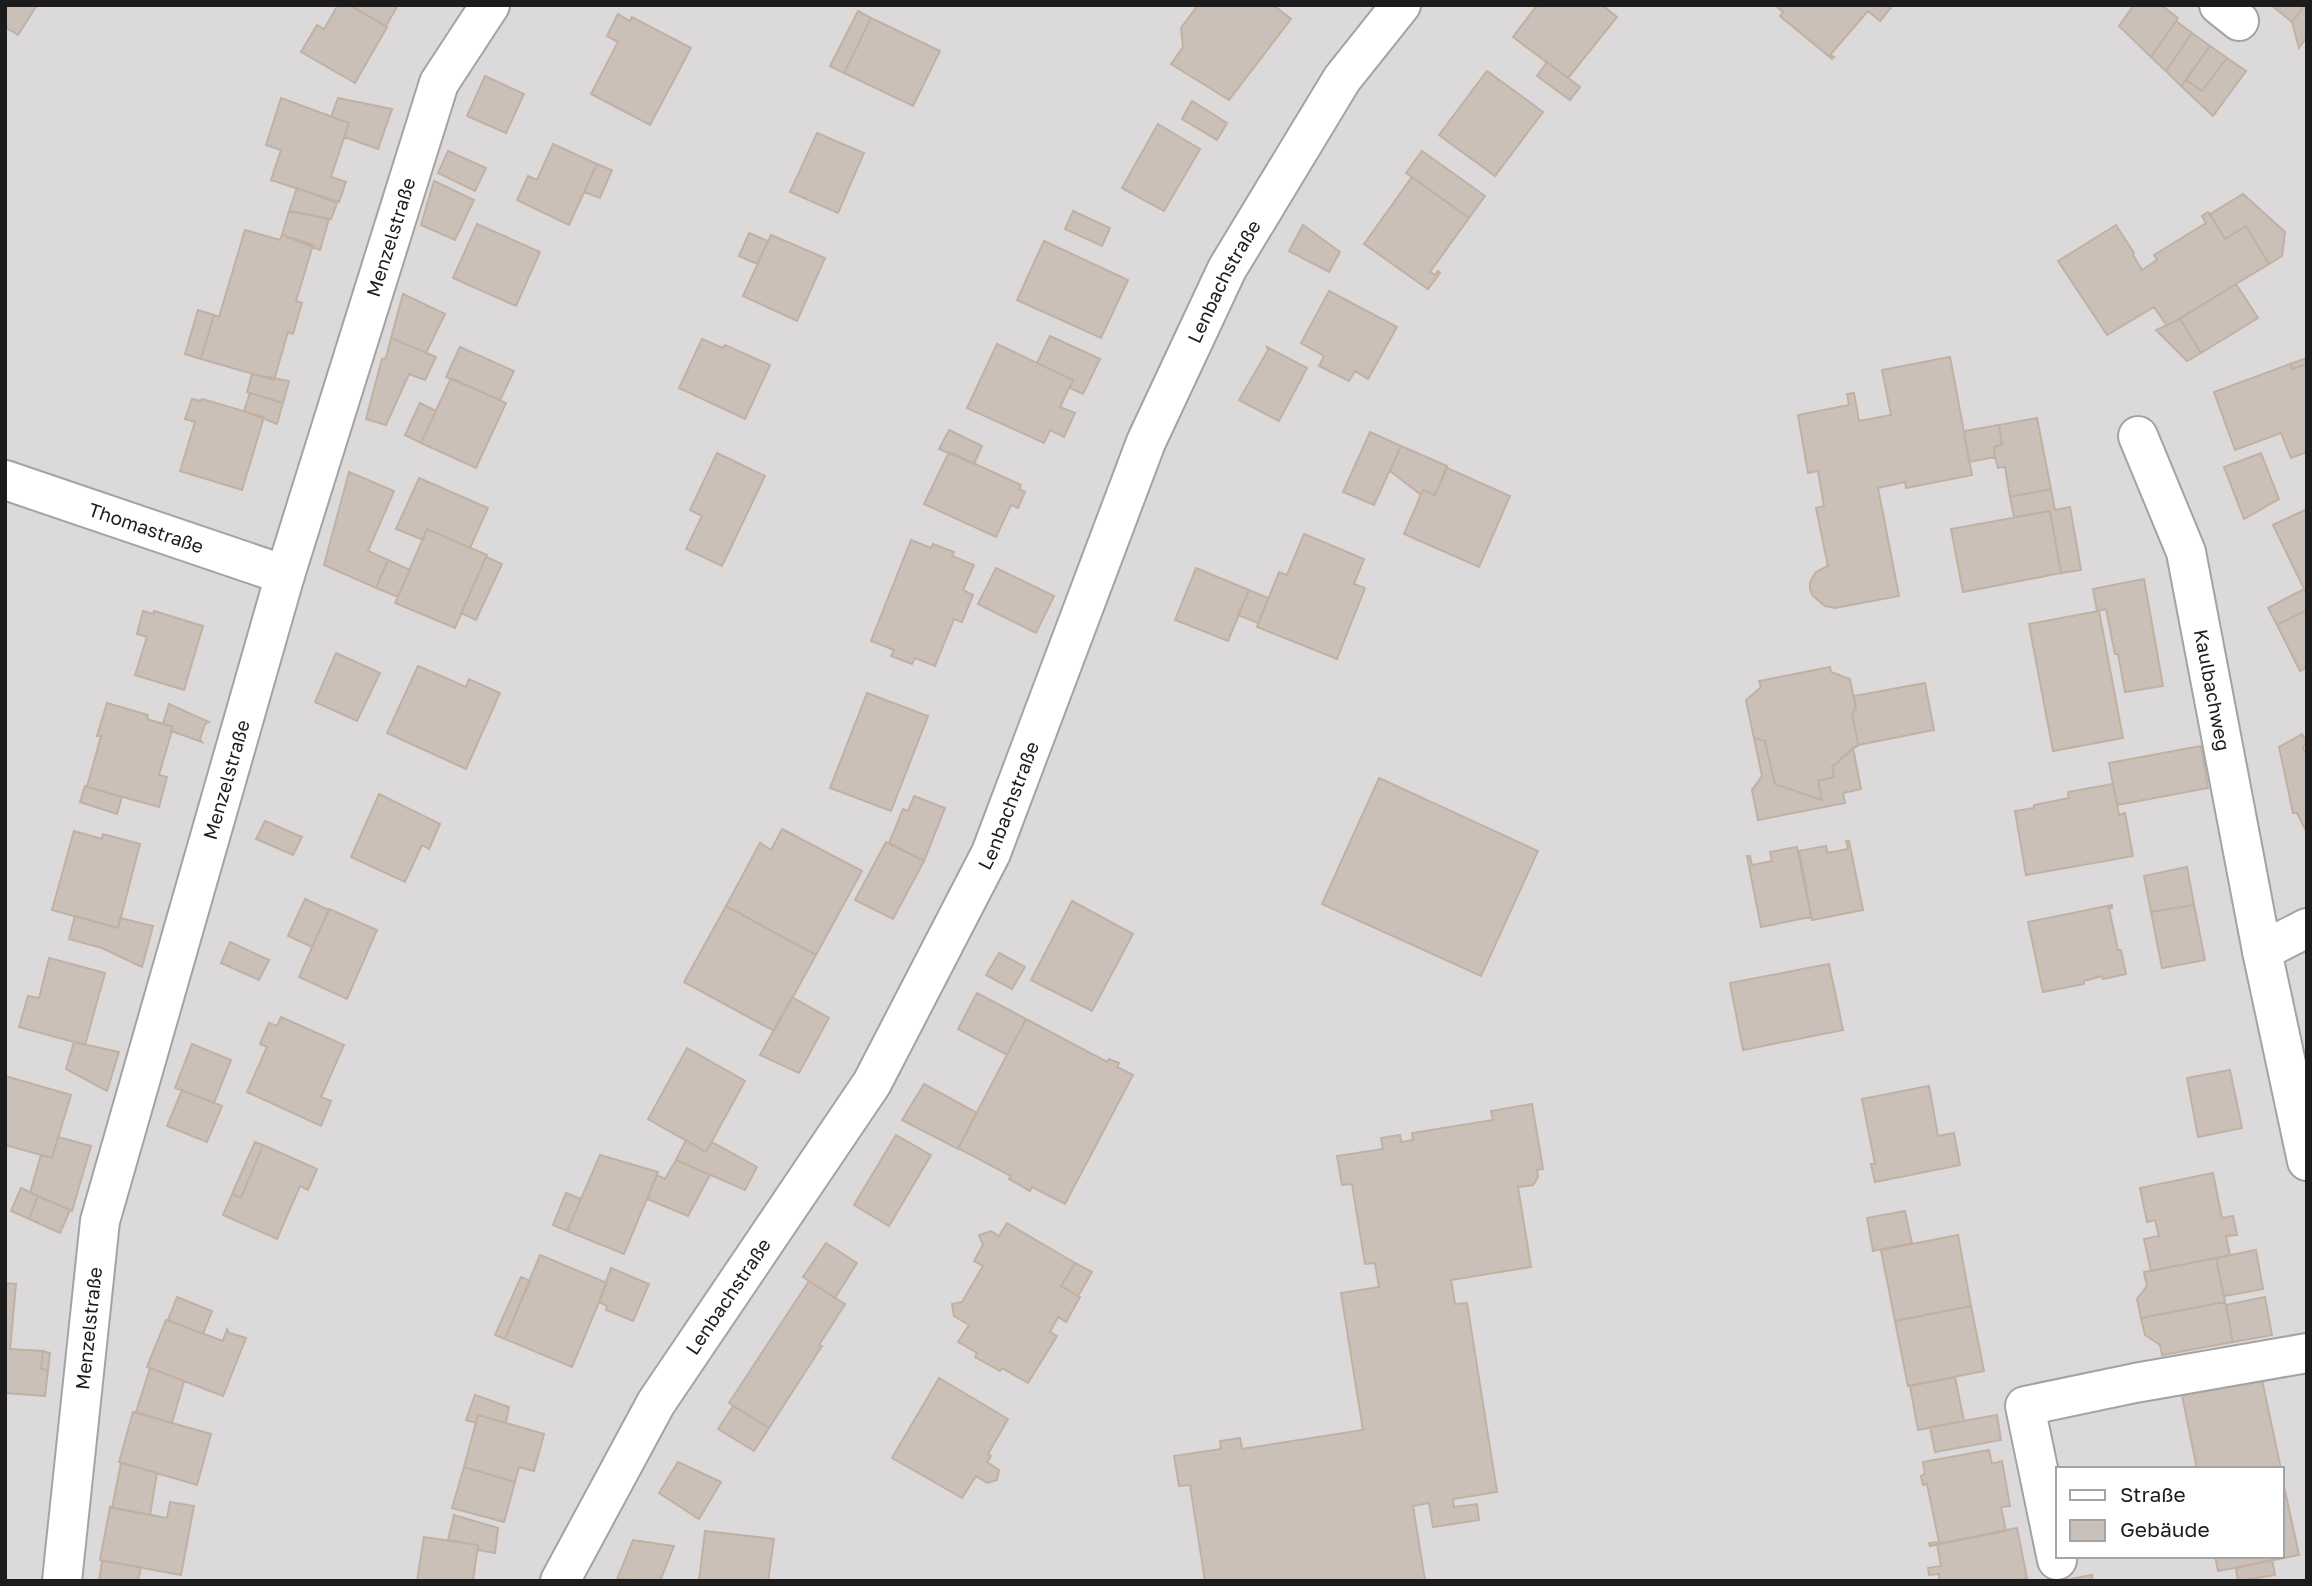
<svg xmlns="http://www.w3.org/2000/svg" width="2312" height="1586" font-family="'Golos Text',sans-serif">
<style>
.residential{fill:#dbd9d9;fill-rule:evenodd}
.building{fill:#cbc0b7;stroke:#c1b0a3;stroke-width:2}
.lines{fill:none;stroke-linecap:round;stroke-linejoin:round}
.minor-casing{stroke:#a3a3a3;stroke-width:42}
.minor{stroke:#fff;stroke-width:38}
.labels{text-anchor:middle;stroke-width:7;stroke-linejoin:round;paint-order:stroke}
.street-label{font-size:19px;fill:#1c1c1c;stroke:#fff}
</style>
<rect width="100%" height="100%" fill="#efeae1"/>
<path class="residential" d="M5,5H2307V1581H5ZM2058,1469H2282V1556H2058Z"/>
<path class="building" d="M5,5H37L18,35L5,27Z
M338,5H350L387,27L355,83L301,52L317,25L324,29Z
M356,5H398L386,26L354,8Z
M1198,5H1273L1291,19L1229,100L1171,64L1183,47L1181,28Z
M1537,5H1602L1617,17L1568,78L1513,37Z
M1775,5H1893L1880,21L1868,11L1830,55L1834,57L1832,59L1780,16L1783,12Z
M2134,5H2161L2178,18L2151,57L2119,26Z
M2271,5H2305L2292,22Z
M2305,5H2307V37L2299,48L2292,22Z
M858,11L871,18L844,73L830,66Z
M618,14L630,21L632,17L691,48L650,125L591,94L618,42L607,36Z
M871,18L940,51L913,106L844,73Z
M2176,21L2192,33L2166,71L2151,57Z
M2192,33L2210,46L2181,86L2166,71Z
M2210,46L2227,58L2202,91L2186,80Z
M2227,58L2246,71L2213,116L2181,86L2186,80L2202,91Z
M1547,62L1580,87L1570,100L1537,76Z
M1487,71L1543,112L1495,176L1439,135Z
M485,76L524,94L506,133L467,116Z
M281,98L349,123L331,177L346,182L339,202L271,180L281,150L266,145Z
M338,98L392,109L378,149L344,137L349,123L331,117Z
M1192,101L1227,123L1217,140L1182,119Z
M1158,124L1200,149L1164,211L1122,188Z
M817,133L864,153L838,213L790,192Z
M553,144L597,164L569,225L517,200L528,176L537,180Z
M448,151L486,168L475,191L438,173Z
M1422,151L1485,196L1469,218L1406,173Z
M597,164L612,170L600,198L584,192Z
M1412,177L1469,218L1430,272L1435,275L1438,271L1440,273L1428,289L1364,244Z
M434,181L474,200L455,240L421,225Z
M297,188L337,203L331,219L289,211Z
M2243,194L2285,232L2282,256L2269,264L2246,226L2225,239L2210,214Z
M289,211L329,219L320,250L282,235Z
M1073,211L1110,228L1102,246L1065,229Z
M2208,212L2225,239L2246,226L2269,264L2167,326L2154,307L2107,335L2058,261L2116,225L2134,253L2133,255L2142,270L2157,260L2154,255L2206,223L2202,216Z
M477,224L540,252L516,306L453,278Z
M1303,225L1340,252L1329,272L1289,251Z
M245,230L280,240L282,235L313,245L296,301L302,303L293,334L288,332L274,380L201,359L214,315L219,317Z
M749,233L768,241L757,264L739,256Z
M771,235L825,258L797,321L743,296Z
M1044,241L1128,280L1101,338L1017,300Z
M2236,284L2258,318L2201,353L2180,319Z
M1329,291L1397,327L1368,379L1355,371L1349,381L1319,366L1324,356L1301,343Z
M403,294L445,314L426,353L391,338Z
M198,310L214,315L201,359L185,354Z
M2180,319L2201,353L2187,361L2156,330Z
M1050,336L1100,359L1083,394L1070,388L1073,380L1037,363Z
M391,338L436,357L425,380L409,374L386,425L366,419L382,359L386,358Z
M702,339L723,348L725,345L770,365L745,419L679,388Z
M997,344L1073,380L1060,407L1075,413L1064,437L1050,430L1044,443L967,408Z
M460,347L514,371L500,400L446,377Z
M1267,347L1307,368L1279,421L1239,400L1268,350Z
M1950,357L1972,475L1906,488L1905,482L1878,488L1899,596L1835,608L1825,606L1813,596L1810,589V582L1816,572L1828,566L1816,508L1824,506L1818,471L1808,473L1798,415L1849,405L1847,394L1854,393L1859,421L1891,415L1882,370Z
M2307,358V364L2292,369L2290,364Z
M2290,364L2292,369L2307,364V452L2291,458L2281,433L2235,450L2214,392Z
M252,374L289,381L283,403L247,392Z
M451,378L506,403L476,468L421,443Z
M250,393L283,403L277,424L244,411Z
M192,399L201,401L202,399L264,417L242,490L180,471L195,422L185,419Z
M420,403L436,411L421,443L405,435Z
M2037,418L2051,489L2010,497L2005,467L1998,468L1995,457L1994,447L2002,445L1999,425Z
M1999,425L2002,445L1994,447L1995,457L1969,462L1964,431Z
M949,430L982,446L974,464L939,449Z
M1370,432L1401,446L1374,505L1343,492Z
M1401,446L1447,466L1435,495L1423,490L1421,495L1390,471Z
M949,452L1021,485L1019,489L1025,492L1018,508L1011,505L996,537L924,504Z
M717,453L765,476L722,566L686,549L702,516L690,510Z
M2261,453L2279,499L2244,519L2224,467Z
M1447,468L1510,496L1479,567L1404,534L1423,490L1435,495Z
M349,472L394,491L368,551L388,560L376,588L324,565Z
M419,478L488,508L470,548L427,529L423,540L396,529Z
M2051,489L2055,510L2070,507L2081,570L2061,573L2050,511L2014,517L2010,497Z
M2307,509V595L2273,525Z
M2050,511L2061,573L1963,592L1951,529Z
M427,529L487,555L455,628L395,603Z
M1304,534L1364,559L1354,584L1365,588L1337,659L1257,627L1279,572L1287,575Z
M911,540L931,548L933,544L954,552L952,556L974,565L963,590L973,595L962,622L954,619L935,666L915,658L912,664L891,656L894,650L871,641Z
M486,557L502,564L476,620L461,613Z
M388,560L410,570L398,597L376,588Z
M996,568L1054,596L1036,633L978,604Z
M1196,568L1249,590L1228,641L1175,620Z
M2144,579L2163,686L2125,692L2118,654H2115L2106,609L2097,611L2093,589Z
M2304,589L2307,595V610L2277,625L2268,608Z
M1249,590L1268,598L1258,623L1238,615Z
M2307,610V667L2300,671L2277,625Z
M143,611L153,614L154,611L203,626L184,690L135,675L147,637L137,634Z
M2099,611L2123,738L2053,751L2029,624Z
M336,653L380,673L357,721L315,702Z
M418,666L466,687L469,679L500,693L466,769L387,733Z
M1830,667L1831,672L1850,679L1856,709L1852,713L1858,745L1832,767L1834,777L1818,781L1822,800L1775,784L1765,741L1754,738L1746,700L1761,687L1759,681Z
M1925,683L1934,730L1858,745L1852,713L1856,709L1854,696Z
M867,693L928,716L891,811L830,788Z
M107,703L148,715L147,719L173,727L159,775L167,777L159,807L87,787L101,736H97Z
M169,704L209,722L205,724L200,739L202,742L171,731L173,727L163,724Z
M2302,734L2307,742L2303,748L2307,755V833L2297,813H2293L2279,747Z
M1754,738L1765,741L1775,784L1822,800L1818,781L1834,777L1832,767L1853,748L1861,789L1843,793L1845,803L1758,820L1752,790L1762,776Z
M2201,746L2208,788L2117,805L2109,763Z
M1379,778L1538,851L1481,976L1322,904Z
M2113,784L2119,815L2125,813L2133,856L2026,875L2015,811L2034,808V805L2069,798L2068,792Z
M85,786L122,797L117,814L80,802Z
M379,794L440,824L429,849L422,845L405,882L351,857Z
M914,796L945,808L924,861L889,843L903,809L908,811Z
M265,821L302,837L293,855L256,839Z
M782,829L862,871L816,955L726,906L760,843L771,850Z
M74,831L102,839L103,834L140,844L118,928L52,910Z
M1846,841H1849L1863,910L1812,920L1799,851L1826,846L1827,853L1848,849Z
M886,842L924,861L893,919L855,900Z
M1797,847L1811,917L1761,927L1747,856H1750L1752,865L1772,861L1770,852Z
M2187,867L2194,905L2151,912L2144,876Z
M305,899L329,910L312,947L288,936Z
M1072,901L1133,934L1092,1011L1031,980Z
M2112,905V908H2109L2118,950H2121L2126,974L2103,979L2102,976L2084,981V984L2043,992L2028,922Z
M2194,905L2205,960L2162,968L2151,912Z
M726,906L816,955L774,1031L684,982Z
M329,909L377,930L347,999L299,977Z
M75,916L118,928L120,918L153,926L142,967L102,948L69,939Z
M230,942L269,960L259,980L221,963Z
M999,953L1025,967L1012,989L986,975Z
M49,958L105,973L85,1045L19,1027L28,996L39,998Z
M1829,964L1843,1030L1743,1050L1730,983Z
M977,993L1026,1019L1007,1055L958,1029Z
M792,997L829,1018L799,1073L760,1055Z
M281,1017L344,1045L321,1097L331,1101L321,1126L247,1092L267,1047L260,1044L269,1023L277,1026Z
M1026,1019L1107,1062L1109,1059L1119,1063L1117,1067L1133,1075L1065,1204L1032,1187L1030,1191L1009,1179L1011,1176L958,1148Z
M74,1042L119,1052L107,1091L66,1069Z
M192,1044L231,1060L214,1103L175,1088Z
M687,1048L745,1081L706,1152L648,1119Z
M2230,1070L2242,1128L2198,1137L2187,1078Z
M5,1076L71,1095L52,1158L5,1145Z
M924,1084L977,1113L958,1149L902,1120Z
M1929,1086L1938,1136L1954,1133L1960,1165L1875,1182L1871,1164H1875L1862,1099Z
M182,1090L222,1106L207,1142L167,1126Z
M1532,1104L1543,1169L1537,1170L1538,1177L1533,1185L1518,1187L1531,1267L1451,1280L1455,1304L1467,1303L1497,1492L1453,1499L1454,1507L1477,1504L1479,1520L1433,1527L1429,1503L1413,1506L1425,1581H1205L1190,1485L1179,1486L1174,1456L1221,1449L1220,1441L1240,1438L1242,1449L1363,1430L1341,1293L1379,1287L1375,1263L1365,1264L1352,1184L1342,1185L1337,1156L1383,1149L1381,1138L1400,1135L1401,1142L1413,1140L1412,1133L1493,1120L1491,1111Z
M896,1135L931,1155L889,1226L854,1205Z
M58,1137L91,1146L72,1211L30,1193L41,1155L52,1158Z
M686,1140L706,1152L712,1142L757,1167L745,1190L676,1160Z
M255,1142L263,1145L241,1198L232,1194Z
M263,1145L317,1169L308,1190L300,1186L277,1239L223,1215L232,1194L241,1198Z
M600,1155L658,1172L624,1254L567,1231Z
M676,1160L710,1175L688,1216L647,1199L657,1175L665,1179Z
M2213,1173L2222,1218L2233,1216L2237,1235L2226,1236L2230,1255L2151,1271L2144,1239L2159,1236L2155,1220L2147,1222L2140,1188Z
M21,1188L38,1196L29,1219L11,1211Z
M566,1193L581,1199L567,1231L553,1225Z
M38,1196L70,1210L60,1233L29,1219Z
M1905,1211L1912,1243L1873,1251L1867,1218Z
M1007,1223L1075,1263L1061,1286L1080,1297L1066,1322L1058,1317L1050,1332L1057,1336L1028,1383L1002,1368L1000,1371L975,1357L977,1353L958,1342L969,1325L954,1316L952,1304L962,1302L983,1266L974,1261L983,1245L979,1235L991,1231L999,1236Z
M1958,1235L1971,1306L1895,1321L1881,1250Z
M826,1243L857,1263L835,1298L803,1277Z
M2256,1250L2263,1289L2224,1296L2216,1258Z
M540,1255L607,1283L572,1367L505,1339Z
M2216,1258L2225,1302L2141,1318L2137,1299L2147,1286L2144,1272Z
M1075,1263L1092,1272L1078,1296L1061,1286Z
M611,1268L649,1284L633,1321L606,1310L607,1306L599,1302Z
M521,1277L530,1281L505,1339L495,1335Z
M809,1281L845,1304L819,1345L822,1346L769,1428L729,1403Z
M5,1283L16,1284L10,1349L43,1351L41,1369L48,1370L45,1396L5,1393Z
M177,1297L212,1311L203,1334L168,1320Z
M2265,1297L2272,1335L2233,1342L2226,1305Z
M2225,1302L2233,1342L2162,1355L2160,1345L2145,1335L2141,1318Z
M1971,1306L1984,1371L1908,1386L1895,1321Z
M166,1320L223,1341L227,1329L229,1333L246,1338L223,1396L147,1367Z
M43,1351L50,1353L48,1370L41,1369Z
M150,1368L184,1381L172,1423L136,1412Z
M1955,1377L1964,1421L1918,1430L1910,1386Z
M939,1378L1008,1419L988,1454L991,1456L987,1462L999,1470L997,1480L987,1483L976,1476L962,1498L892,1458Z
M2262,1380L2281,1469H2197L2182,1395Z
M475,1395L509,1407L506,1423L478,1415L476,1423L466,1420Z
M733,1406L769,1428L754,1451L718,1429Z
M133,1412L211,1434L197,1485L119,1462Z
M478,1415L544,1434L534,1471L519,1467L515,1482L464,1467Z
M1997,1415L2001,1440L1935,1452L1930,1427Z
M1989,1450L1992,1464L2002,1461L2010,1506L2001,1507L2006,1531L1930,1546L1929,1543L1939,1542L1927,1484L1923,1485L1921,1476L1925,1474L1923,1462Z
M678,1462L721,1482L699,1519L659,1493Z
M121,1463L157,1473L150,1515L112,1508Z
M464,1467L515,1482L504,1522L452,1508Z
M2282,1477L2299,1555L2218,1571L2215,1556H2282Z
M170,1502L194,1506L181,1575L100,1560L110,1507L167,1518Z
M454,1515L498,1528L495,1553L478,1550V1545L448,1540Z
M2017,1528L2027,1578L2016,1581H1940L1939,1574L1929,1575L1928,1568L1941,1566L1937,1544Z
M705,1531L774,1539L768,1581H699Z
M424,1537L478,1545L473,1581H417Z
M633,1540L674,1546L660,1581L617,1579Z
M2272,1560L2275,1575L2238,1581L2236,1568Z
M102,1561L141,1567L138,1581H99Z
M2092,1575L2093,1581H2060Z"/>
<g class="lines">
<g class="minor-casing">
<g id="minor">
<path d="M2219,5L2239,21"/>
<path id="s1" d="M2138,436L2186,552L2262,951"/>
<path id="s2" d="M5,480L285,575"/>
<path d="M2307,928L2262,951L2307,1161"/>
<path d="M2057,1560L2025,1406L2135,1383L2307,1353"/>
<path id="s3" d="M62,1581L100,1221L285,575L439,83L490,5"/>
<path id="s4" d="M560,1581L656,1403L872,1083L991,853L1146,442L1227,269L1342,79L1401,5"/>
</g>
</g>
<use href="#minor" class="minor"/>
</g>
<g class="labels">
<g class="street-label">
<text dy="7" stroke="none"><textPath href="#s3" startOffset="1388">Menzelstraße</textPath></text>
<text dy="7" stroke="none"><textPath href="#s4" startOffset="1465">Lenbachstraße</textPath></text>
<text dy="7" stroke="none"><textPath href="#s2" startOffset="149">Thomastraße</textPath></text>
<text dy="7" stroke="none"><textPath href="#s1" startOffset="266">Kaulbachweg</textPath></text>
<text dy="7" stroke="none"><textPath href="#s3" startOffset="821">Menzelstraße</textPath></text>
<text dy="7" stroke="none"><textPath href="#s4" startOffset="898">Lenbachstraße</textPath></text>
<text dy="7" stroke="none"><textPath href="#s4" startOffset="331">Lenbachstraße</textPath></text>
<text dy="7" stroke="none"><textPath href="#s3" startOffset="254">Menzelstraße</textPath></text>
</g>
</g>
<rect width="2312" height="1586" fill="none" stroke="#1c1c1c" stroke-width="14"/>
<rect x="2056" y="1467" width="228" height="91" fill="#ffffff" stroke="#a4a4a4" stroke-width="2"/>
<rect x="2070" y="1490" width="35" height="10" fill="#ffffff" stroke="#a4a4a4" stroke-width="2"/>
<text x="2120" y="1502" font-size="21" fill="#1c1c1c">Straße</text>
<rect x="2070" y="1520" width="35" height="21" fill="#cbc0b7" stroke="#a4a4a4" stroke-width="2"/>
<text x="2120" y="1537" font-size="21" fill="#1c1c1c">Gebäude</text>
</svg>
